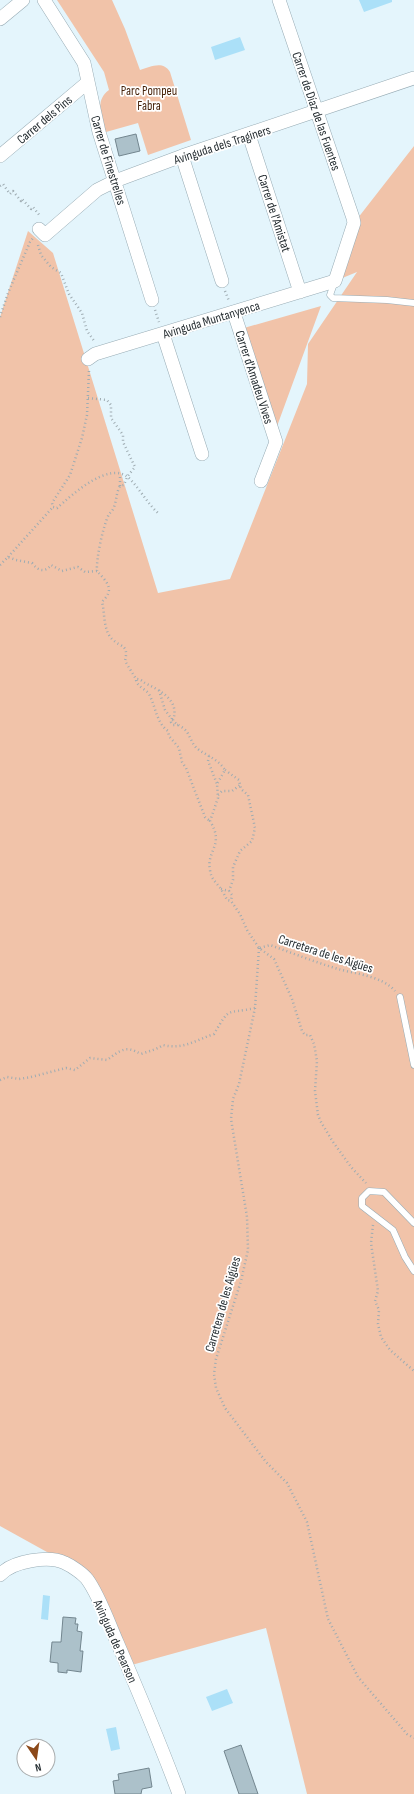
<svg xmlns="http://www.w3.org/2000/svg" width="414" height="1794" font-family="'Sofia Sans Condensed',sans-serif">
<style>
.green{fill:#f1c3a9}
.water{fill:#abe0f8}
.building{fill:#acc1ca;stroke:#73868f}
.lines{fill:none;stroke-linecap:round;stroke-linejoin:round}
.service-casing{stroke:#98acb5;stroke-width:7}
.minor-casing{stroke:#98acb5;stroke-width:14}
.path{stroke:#9facb2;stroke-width:2.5;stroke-dasharray:1 3;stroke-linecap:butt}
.service{stroke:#fff;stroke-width:6}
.minor{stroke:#fff;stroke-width:13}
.labels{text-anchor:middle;stroke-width:3.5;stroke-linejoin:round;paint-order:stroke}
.park-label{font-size:13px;fill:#431f06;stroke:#fff}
.street-label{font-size:13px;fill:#272f33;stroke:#fff}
</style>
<rect width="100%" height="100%" fill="#e4f5fc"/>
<path class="green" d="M57,0H112L125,29L140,70C150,67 163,60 170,72L191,140L148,155L138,123L106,132C102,117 94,101 109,90L104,72Z
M414,146V1794H307L266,1628L128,1666L101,1606L65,1562L0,1526V317L28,231L53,253L158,593L230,579L307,384L308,344L357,272L335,281L354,223Z
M321,306L276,429L244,328Z"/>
<path class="water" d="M359,0H392V2L364,12Z
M240,37L245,50L215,60L211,47Z
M43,1595L50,1596L48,1620L41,1619Z
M227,1689L233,1703L212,1711L206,1697Z
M116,1727L120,1749L111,1751L106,1729Z"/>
<path class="building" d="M136,134L140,151L119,156L115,139Z
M63,1617L76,1618L75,1624H78L77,1631L82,1632L80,1651H83L81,1672L67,1670V1673L58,1672V1663L50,1662L52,1642H61Z
M241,1745L258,1794H239L224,1751Z
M149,1768L152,1787L142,1789L141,1794H115L113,1781L119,1780L118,1774Z"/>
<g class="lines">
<g class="service-casing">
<path id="service" d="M335,281L330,295L333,298L387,300L414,303
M400,997L414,1065
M414,1223L384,1192L369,1191L362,1198V1206L393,1230L405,1257L414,1271"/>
</g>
<g class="minor-casing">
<path id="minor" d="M44,0L84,63L99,132L152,300
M0,19L23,0
M249,135L300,292
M0,156L88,82
M182,156L222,281
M39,229L45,235L97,190L115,181L182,156L414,78
M234,313L276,442L261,481
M163,334L202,454
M88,359L95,354L335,281L354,223L353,218L279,0
M0,1575C12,1561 49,1555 65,1563C72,1566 83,1574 87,1579C99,1595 109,1624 117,1642C139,1693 160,1743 179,1794"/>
</g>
<path class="path" d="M0,186L3,184L10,194L13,191L21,201L22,199L31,209L33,207L40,216
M38,245L41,255L51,267L61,273L69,294L82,313L87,331L95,342
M225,291L229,301
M155,310L159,322
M0,317L8,293L30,242L33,238
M89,371L87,415L82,438L70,475L52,503L53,507L57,508C72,495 109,460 129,478C140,489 147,503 158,513
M88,398L107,400L111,405V418L123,435V442L135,467L127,477L124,485L120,486C116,493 117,499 114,507C113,510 111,512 109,514C103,526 96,559 97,571
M120,486V474
M8,557L53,507
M0,565L8,557L16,560L32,563C38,571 45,573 51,565L62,571L78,567L85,572L97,571C102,577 112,585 108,594C107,597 104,599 102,602C105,613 103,630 112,639C121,648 129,644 125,661L136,679C142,679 142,682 147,684C161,691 180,701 173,720C176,725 184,727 187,732C191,738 192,745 199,750C208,756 219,760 225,770L217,784L218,798L210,821C225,845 206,851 210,870C211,879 216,882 221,889C223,892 225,896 227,900L231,901L240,914L247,930L259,948L274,959L292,999L302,1031L305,1035H310L314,1044L317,1061L315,1091L318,1115L321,1122L333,1142L351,1167L366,1183
M136,680C138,688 147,689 150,696C156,709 157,723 168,731L169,736L179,748L182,762L186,768L205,817L210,821
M159,690L165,710L171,718
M172,718L171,722L173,725H178
M209,756L208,761L217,784
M225,770L239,780L241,789L248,795L255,828L252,841L240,851L233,867V880L229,891
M218,795L222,791H232L240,785
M221,889L229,891L232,895L231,901
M259,948L255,1008L239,1084L233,1099L231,1119L247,1217L248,1250L241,1281L216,1359L214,1374L216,1388L225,1408L266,1462L287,1483L307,1522L328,1619L358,1677L407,1734L414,1738
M260,948L270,945C292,953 315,962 338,969C356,974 382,976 395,991
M0,1080L7,1077L19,1079L31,1077L66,1068L75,1070L90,1058L107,1060C121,1050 125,1045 141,1054C149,1051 156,1050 163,1045C183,1050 196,1040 214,1034C231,1005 225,1015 255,1008
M373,1225L371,1243L378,1291L375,1301L379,1310L378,1324L381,1337L390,1350L414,1371"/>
<use href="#service" class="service"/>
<use href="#minor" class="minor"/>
</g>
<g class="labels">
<g class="park-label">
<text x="149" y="95">Parc Pompeu<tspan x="149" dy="15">Fabra</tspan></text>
</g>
<g class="street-label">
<text transform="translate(317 111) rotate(71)" y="5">Carrer de Díaz de las Fuentes</text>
<text transform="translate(44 119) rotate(-40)" y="5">Carrer dels Pins</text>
<text transform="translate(222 144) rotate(-18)" y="5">Avinguda dels Traginers</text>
<text transform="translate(109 160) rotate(73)" y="5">Carrer de Finestrelles</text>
<text transform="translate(275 213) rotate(72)" y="5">Carrer de l'Amistat</text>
<text transform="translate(211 319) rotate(-17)" y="5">Avinguda Muntanyenca</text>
<text transform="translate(255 377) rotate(72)" y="5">Carrer d'Amadeu Vives</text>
<text transform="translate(326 953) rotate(18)" y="5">Carretera de les Aigües</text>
<text transform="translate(222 1304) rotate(-74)" y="5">Carretera de les Aigües</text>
<text transform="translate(116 1641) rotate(66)" y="5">Avinguda de Pearson</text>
</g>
</g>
<g transform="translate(36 1758) rotate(167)"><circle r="19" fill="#ffffff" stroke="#a9acad"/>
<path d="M0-3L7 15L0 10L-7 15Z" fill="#8c4919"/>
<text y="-6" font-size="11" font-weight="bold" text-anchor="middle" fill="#272f33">N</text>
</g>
</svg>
